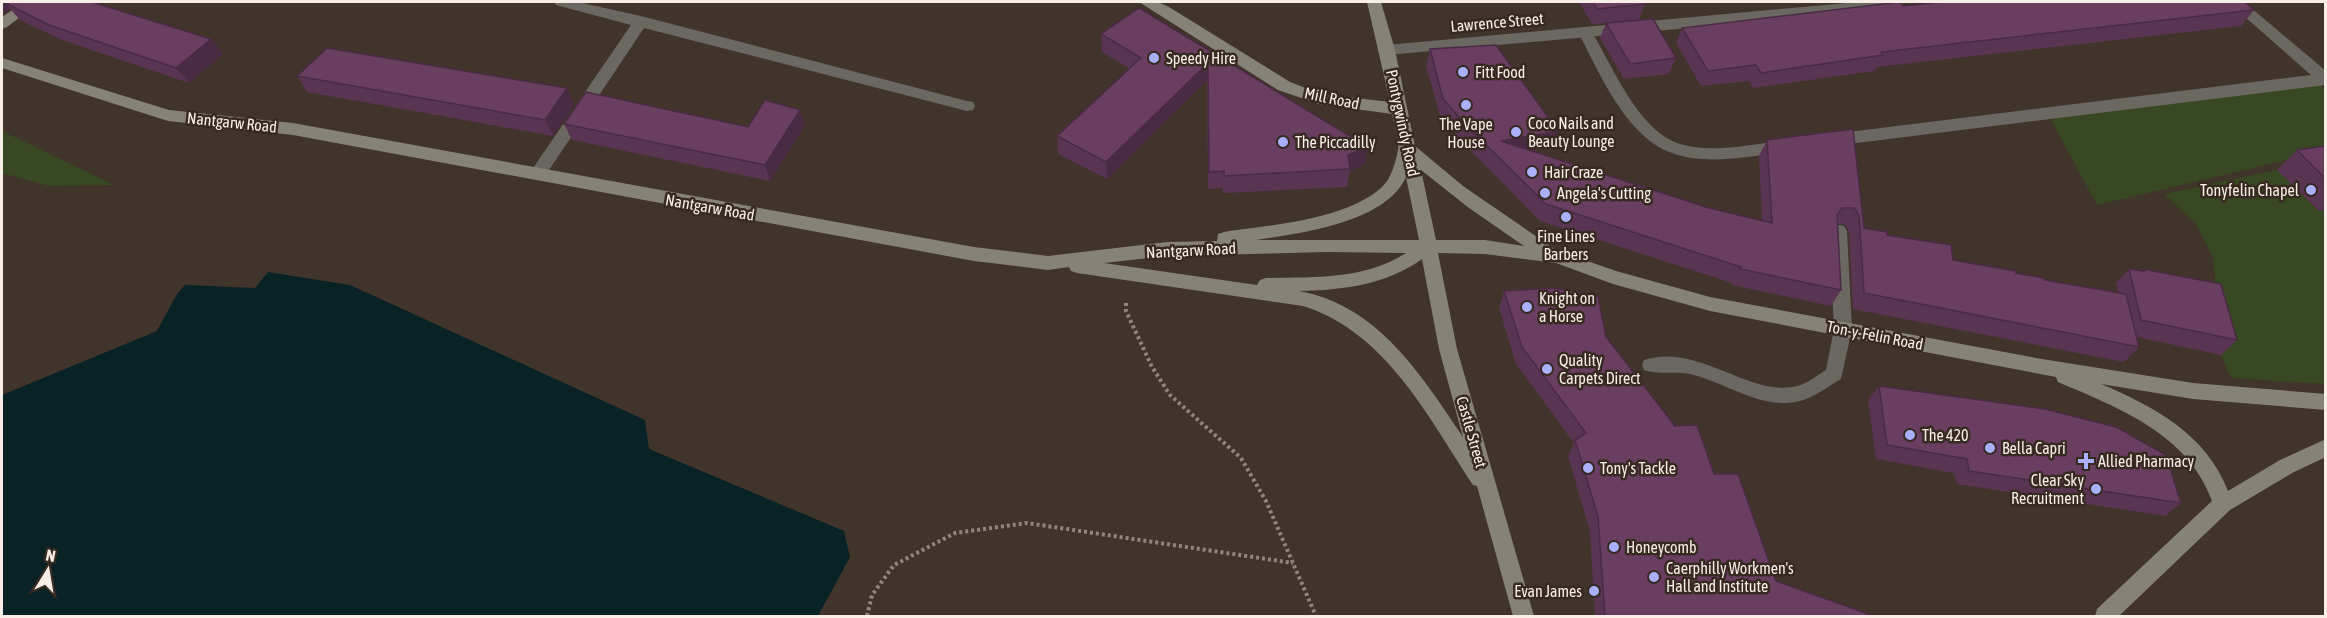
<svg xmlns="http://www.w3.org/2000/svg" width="2327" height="618" font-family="'Asap Condensed',sans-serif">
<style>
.green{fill:#374822}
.water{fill:#092226}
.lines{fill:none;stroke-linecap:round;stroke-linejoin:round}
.path{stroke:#91867e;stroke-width:4;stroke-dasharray:3 3;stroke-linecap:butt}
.lane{fill:#6b6761;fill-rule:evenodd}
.street{fill:#6b6761;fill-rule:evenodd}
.secondary{fill:#878278;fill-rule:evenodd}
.wall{fill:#5a3553}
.shaded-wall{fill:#4a2b44}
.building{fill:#693e61;stroke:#4a2b44;stroke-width:1.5}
.poi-dot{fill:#aab0fb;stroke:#362a21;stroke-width:2}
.labels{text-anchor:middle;stroke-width:5;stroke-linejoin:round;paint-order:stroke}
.street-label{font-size:16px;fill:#f7eee8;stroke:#362a21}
.poi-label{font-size:16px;fill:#f7eee8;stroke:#362a21;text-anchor:start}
</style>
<rect width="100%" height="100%" fill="#41342a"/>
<path class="green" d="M2319,84L2325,89V151L2097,205L2050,118Z
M2,131L114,185L49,186L2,173Z
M2277,170L2319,211L2325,210V384L2231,378L2221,355L2213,257L2196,224L2164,194Z"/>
<path class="water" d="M268,272L350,285L645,420L649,449L844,531L850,557L818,616H2V395L157,331L177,294L185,285L255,288Z"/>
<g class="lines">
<path class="path" d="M1126,303V311L1152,367L1170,395L1241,458L1266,501L1316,616
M867,616L872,595L894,565L955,533L1027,523L1293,563"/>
<path class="lane" d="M554,2H578L641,16L967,101L973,102L975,106L973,110L967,111L644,28L543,179H531L529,175L531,171L631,25L556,5Z
M2228,2H2244L2326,71V85L1832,146L1826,144L1824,140L1826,136L1832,134L2311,75Z
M1585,27L1590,29C1612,64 1637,130 1680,144C1713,154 1753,144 1786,140L1792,142L1794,146L1792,150L1786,152C1750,156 1707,166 1672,153C1626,137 1599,72 1578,32Z
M1838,225L1844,226L1847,231L1852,329L1841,379C1827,387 1815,397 1800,401C1763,411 1725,382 1690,374C1675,371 1658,375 1644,370L1642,365L1644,360C1698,342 1750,398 1797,386C1807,384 1817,375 1826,370L1834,329L1829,231L1832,226Z"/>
<path class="street" d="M1858,2H1904L1897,7L1778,20L1387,55L1379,50L1387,45Z"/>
<path class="secondary" d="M24,2H40L7,27L2,29V17Z
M1139,2H1158L1169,7L1290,82L1321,94L1390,102L1367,2H1381L1395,50L1415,146L1463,186L1556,250L1616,271L1710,297L2042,359L2193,383L2326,394V410L2193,399L2101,384C2155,407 2206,434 2228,491L2280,460L2326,439V457L2294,472L2230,510L2119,616H2095L2097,609L2212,501C2188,434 2119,408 2058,382L2056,377L1710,311L1613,284L1556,263L1485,254L1438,253L1457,349L1534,616H1513L1477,486L1473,485C1428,417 1386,332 1303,306L1077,273L1071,271L1069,267L1048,270L974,261L293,135L168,121L2,68V58L169,110L293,123L974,247L1048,256L1167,242L1217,241L1218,234L1224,232C1270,225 1346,220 1382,187C1391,179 1396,161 1398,150C1400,139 1394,124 1392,114L1319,104L1278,90ZM1421,170L1469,208L1524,246L1485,240H1436ZM1406,177L1419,240H1256C1301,233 1385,223 1406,177ZM1327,252L1406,253C1364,280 1314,277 1266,278L1260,280L1257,285L1104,263L1167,256ZM1422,259L1439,349L1463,437C1422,376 1378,305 1299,291C1343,290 1386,285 1422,259Z"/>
</g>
<path class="wall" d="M2,2L211,39L223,54L189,83L62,40L20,20L10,9L5,12L2,11Z
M1579,2H1643L1645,4L1639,20L1676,58L1669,74L1624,79L1600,38L1606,23L1592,24Z
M1903,6L2254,10L2241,26L1877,67L1875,71L1753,88L1749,81L1701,86L1676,43L1682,28Z
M1139,8L1365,164L1350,171L1347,187L1223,193V188L1208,189L1207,80L1107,179L1058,154L1057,136L1130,69L1102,52L1101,34Z
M1430,49L1552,147L1531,151L1709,208L1762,221L1759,156L1767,140L1853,129L1864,228L1887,235L1953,260L2016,273L2045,280L2118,293L2116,283L2129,269L2142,270L2143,269L2237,340L2221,355L2137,337L2139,347L2124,362L1853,309L1849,231L1844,224H1837L1841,290L1831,306L1732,285V283L1540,221L1469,149L1440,116L1426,66Z
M297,76L567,88L574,104L553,136L307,92Z
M800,110L805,125L770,181L572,140L564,124L748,127Z
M2325,146V210L2319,211L2277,170L2297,150Z
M1504,291L1606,337L1675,426L1714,474L1776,581L1874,616H1595L1590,532L1568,456L1574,443L1516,364L1499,308Z
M1879,386L2181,503L2165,516L1957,484L1954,473L1876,459L1868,400Z"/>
<path class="shaded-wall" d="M2,2H21L7,4L10,9L5,12L2,9Z
M211,39L223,54L189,83L176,68Z
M1208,63L1207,80L1107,179L1106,162Z
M567,88L574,104L553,136L545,120Z
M800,110L805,125L770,181L765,165Z
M1558,131L1552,147L1498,157L1501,141Z
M1368,147L1365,164L1350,171L1348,155Z"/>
<path class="building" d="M10,2H92L211,39L176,68L49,25L7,4Z
M1593,2H1643L1645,4L1597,9Z
M1900,2L1903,6L1942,2H2245L2254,10L1881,52L1883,55L1761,73L1756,65L1708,71L1682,28Z
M1139,8L1368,147L1348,155L1350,169L1224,176V171L1209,172L1208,63L1106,162L1057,136L1141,58L1101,34Z
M1653,19L1676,58L1630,64L1606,23Z
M1496,45L1558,131L1501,141L1709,208L1772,223L1767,140L1853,129L1864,228L1887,232V235L1951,245L1953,260L2016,271V273L2044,278L2045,280L2126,294L2139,347L1864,293L1859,215L1854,208H1842L1837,215L1841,290L1740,269L1741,267L1546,204L1473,132L1443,99L1430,49Z
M327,48L567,88L545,120L297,76Z
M586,92L748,127L765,100L800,110L765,165L564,124Z
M2325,146V178L2297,150Z
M2129,269L2144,271L2143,269L2221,284L2237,340L2141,320Z
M1554,288L1598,296L1606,337L1675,426L1697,425L1714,474H1738L1776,581L1874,616H1605L1598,517L1575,440L1586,433L1522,347L1504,291Z
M1879,386L2045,409L2116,427L2166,455L2181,503L1969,471L1967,459L1887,445Z"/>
<g class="poi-dot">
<circle cx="1154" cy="58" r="6"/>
<circle cx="1463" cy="72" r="6"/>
<circle cx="1466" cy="105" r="6"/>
<circle cx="1516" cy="132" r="6"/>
<circle cx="1283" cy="142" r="6"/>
<circle cx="1532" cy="172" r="6"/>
<circle cx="2311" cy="190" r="6"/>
<circle cx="1545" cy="193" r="6"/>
<circle cx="1566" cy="217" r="6"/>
<circle cx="1527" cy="307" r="6"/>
<circle cx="1547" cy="369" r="6"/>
<circle cx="1910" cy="435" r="6"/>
<circle cx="1990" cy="448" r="6"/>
<path d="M2083 452h6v6h6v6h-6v6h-6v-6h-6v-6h6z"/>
<circle cx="1588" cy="468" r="6"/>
<circle cx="2096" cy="489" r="6"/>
<circle cx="1614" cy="547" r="6"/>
<circle cx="1654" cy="577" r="6"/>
<circle cx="1594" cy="591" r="6"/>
</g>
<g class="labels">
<g class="street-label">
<text transform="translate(1497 22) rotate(-5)" y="6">Lawrence Street</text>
<text transform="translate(1332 98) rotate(12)" y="6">Mill Road</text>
<text transform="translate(232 122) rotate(6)" y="6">Nantgarw Road</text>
<text transform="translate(1403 123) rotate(78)" y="6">Pontygwindy Road</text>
<text transform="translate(710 207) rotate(10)" y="6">Nantgarw Road</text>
<text transform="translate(1191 250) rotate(-3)" y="6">Nantgarw Road</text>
<text transform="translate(1875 335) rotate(11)" y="6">Ton-y-Felin Road</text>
<text transform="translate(1472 432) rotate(74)" y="6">Castle Street</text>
</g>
<g class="poi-label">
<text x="1166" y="64">Speedy Hire</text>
<text x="1475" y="78">Fitt Food</text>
<text x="1528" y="129">Coco Nails and<tspan x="1528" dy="18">Beauty Lounge</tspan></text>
<text x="1466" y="130" text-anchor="middle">The Vape<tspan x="1466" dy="18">House</tspan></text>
<text x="1295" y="148">The Piccadilly</text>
<text x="1544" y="178">Hair Craze</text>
<text x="2299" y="196" text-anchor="end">Tonyfelin Chapel</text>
<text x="1557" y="199">Angela's Cutting</text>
<text x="1566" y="242" text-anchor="middle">Fine Lines<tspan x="1566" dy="18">Barbers</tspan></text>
<text x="1539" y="304">Knight on<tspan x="1539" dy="18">a Horse</tspan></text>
<text x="1559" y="366">Quality<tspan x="1559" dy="18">Carpets Direct</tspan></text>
<text x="1922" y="441">The 420</text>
<text x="2002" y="454">Bella Capri</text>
<text x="2098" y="467">Allied Pharmacy</text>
<text x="1600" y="474">Tony's Tackle</text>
<text x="2084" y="486" text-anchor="end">Clear Sky<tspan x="2084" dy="18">Recruitment</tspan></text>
<text x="1626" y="553">Honeycomb</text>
<text x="1666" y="574">Caerphilly Workmen's<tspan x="1666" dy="18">Hall and Institute</tspan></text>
<text x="1582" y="597" text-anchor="end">Evan James</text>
</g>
</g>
<rect width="2327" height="618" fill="none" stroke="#f7eee8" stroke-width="6"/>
<g transform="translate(48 570) rotate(11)" stroke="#362a21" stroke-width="4.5" paint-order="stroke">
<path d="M0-4.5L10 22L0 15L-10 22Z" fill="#f7eee8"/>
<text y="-9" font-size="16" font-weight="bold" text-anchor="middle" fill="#f7eee8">N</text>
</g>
</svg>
